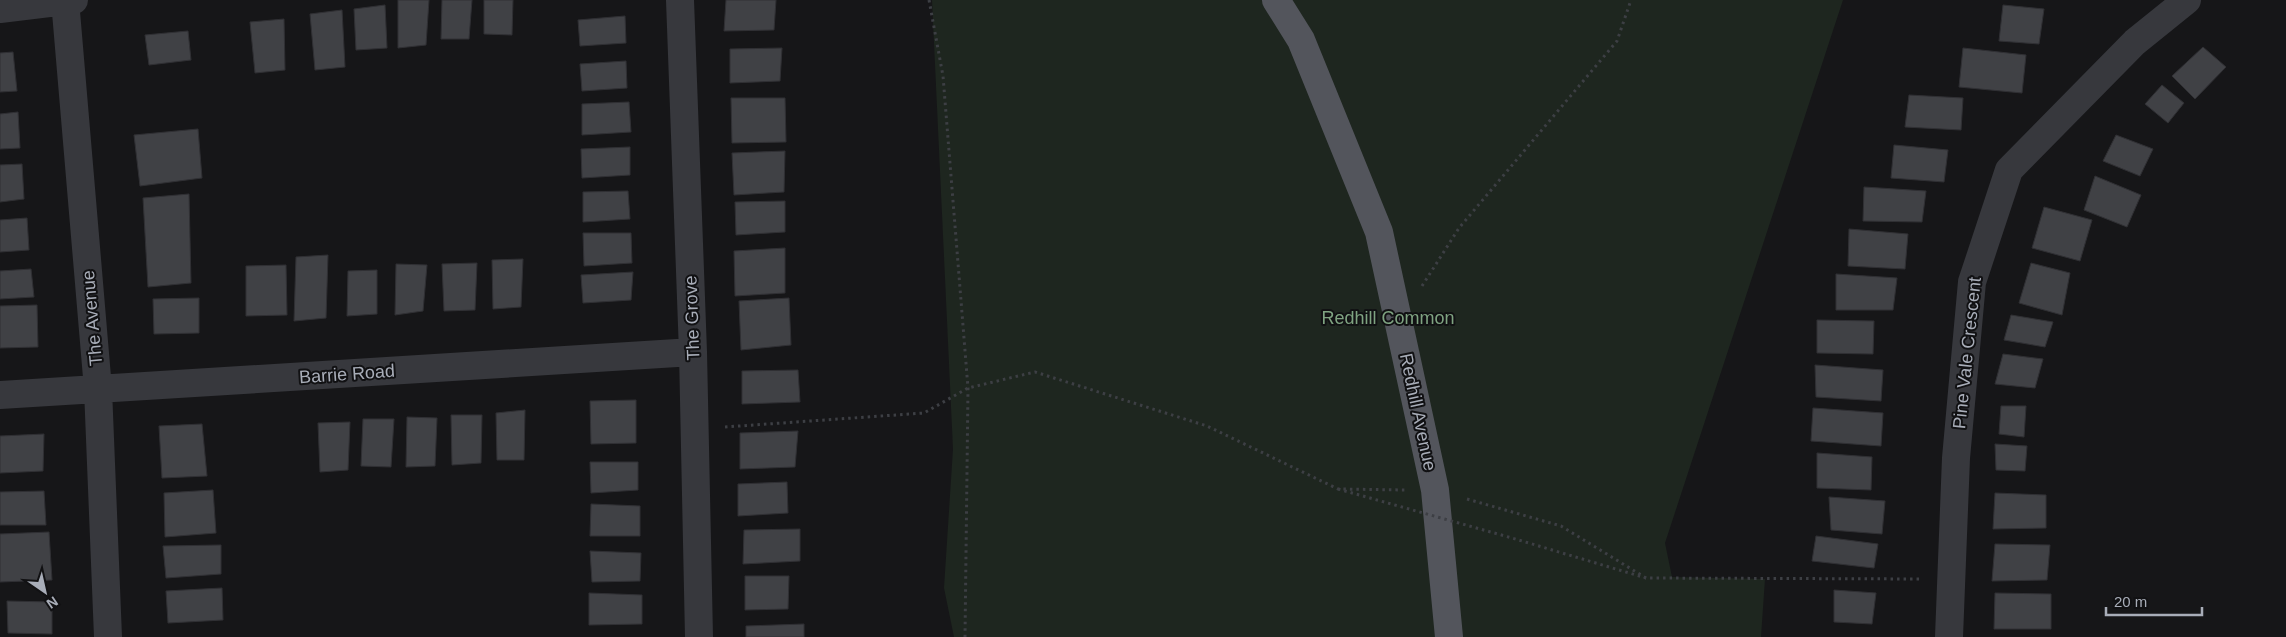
<svg xmlns="http://www.w3.org/2000/svg" width="2286" height="637" font-family="Arial,sans-serif">
<style>
.green{fill:#1e261f}
.building{fill:#404145;stroke:#303034}
.lines{fill:none;stroke-linecap:round;stroke-linejoin:round}
.path{stroke:#3d3f44;stroke-width:3;stroke-dasharray:2.5 4;stroke-linecap:butt}
.street{stroke:#37383d;stroke-width:28}
.primary{stroke:#53555c;stroke-width:28}
.path-bridge{stroke:#3d3f44;stroke-width:3;stroke-dasharray:2.5 4;stroke-linecap:butt}
.labels{text-anchor:middle;stroke-width:4;stroke-linejoin:round;paint-order:stroke}
.street-label{font-size:18px;fill:#a8adb8;stroke:#111113}
.park-label{font-size:18px;fill:#7fa381;stroke:#111113}
</style>
<rect width="100%" height="100%" fill="#161618"/>
<path class="green" d="M932,0H1843L1665,543L1672,577L1765,579L1761,637H954L944,588L953,449Z"/>
<path class="building" d="M398,0H429L426,45L398,48Z
M442,0H472L469,39H441Z
M484,0H513L512,35L484,34Z
M726,0H776L774,30L724,31Z
M385,5L387,48L356,50L354,9Z
M2003,5L2044,9L2039,44L1999,41Z
M342,10L345,67L315,70L310,14Z
M625,16L626,43L580,46L578,20Z
M284,19L285,70L255,73L250,22Z
M188,31L191,60L149,65L145,35Z
M2203,47L2226,67L2195,99L2172,76Z
M782,48L780,81L730,83V49Z
M1963,48L2026,55L2022,93L1959,87Z
M13,52L17,91L0,92V53Z
M626,61L627,88L582,91L580,64Z
M2162,85L2184,103L2168,123L2145,104Z
M1909,95L1963,98L1961,130L1905,127Z
M731,98H785L786,142L732,143Z
M629,102L631,132L582,135V104Z
M18,112L20,148L0,149V114Z
M198,129L202,178L140,186L134,135Z
M2116,135L2153,149L2140,176L2103,161Z
M1894,145L1948,150L1944,182L1891,178Z
M630,147V175L582,178L581,149Z
M785,151L784,192L734,195L732,153Z
M22,164L24,199L0,202V165Z
M2095,176L2141,195L2127,227L2084,210Z
M1864,187L1926,191L1922,222L1863,221Z
M628,191L630,219L583,222V192Z
M189,194L191,283L148,287L143,198Z
M785,201V232L736,235L735,202Z
M2044,207L2092,220L2080,261L2032,248Z
M27,218L29,250L0,252V220Z
M1849,229L1908,234L1905,269L1848,266Z
M583,233H631L632,263L584,266Z
M785,248V293L735,296L734,251Z
M328,255L326,318L294,321L296,257Z
M523,259L521,307L493,309L492,260Z
M477,263L475,310L444,311L442,264Z
M2031,263L2070,273L2062,315L2019,303Z
M396,264L427,265L423,311L395,315Z
M286,265L287,315L246,316V266Z
M31,269L34,297L0,299V271Z
M377,270V314L347,316L348,271Z
M633,272L631,300L583,303L581,275Z
M1836,274L1897,278L1893,310H1836Z
M199,298V333L154,334L153,299Z
M789,298L791,345L741,350L739,301Z
M37,305L38,347L0,348V306Z
M2011,315L2053,322L2045,347L2004,340Z
M1817,320L1874,321L1873,354L1817,353Z
M2003,354L2043,359L2035,388L1995,384Z
M1815,365L1883,370L1881,401L1816,397Z
M798,370L800,402L742,404V371Z
M636,400V443L591,444L590,401Z
M2001,406H2026L2024,437L1999,434Z
M1813,408L1883,413L1881,446L1811,441Z
M525,410L524,460H497L496,413Z
M451,415H482L481,463L452,465Z
M407,417L437,418L435,466L406,467Z
M363,419H394L391,467L361,466Z
M350,422L348,470L320,472L318,423Z
M202,424L207,476L162,478L159,426Z
M798,431L795,467L740,469V433Z
M44,434L43,471L0,473V436Z
M1995,444L2027,446L2025,471L1996,470Z
M1817,453L1872,457L1871,490L1817,488Z
M590,462H638V490L591,493Z
M787,482L788,513L738,516V484Z
M213,490L216,533L165,537L164,493Z
M44,491L46,525H0V492Z
M1995,493L2046,495V528L1993,529Z
M1829,497L1885,501L1882,534L1831,530Z
M591,504L640,506V536H590Z
M800,529V561L743,564L744,530Z
M49,532L52,580L0,582V534Z
M1816,536L1878,544L1874,568L1812,561Z
M1995,544L2050,545L2047,580L1992,581Z
M221,545V574L166,578L163,546Z
M590,551L641,553L640,581L592,582Z
M745,576H789L788,609L745,610Z
M222,588L223,620L168,623L166,591Z
M1834,590L1876,593L1872,624L1834,622Z
M589,593L642,595V624L589,625Z
M1995,593L2051,594V629H1994Z
M7,601L52,602V634L8,633Z
M804,624V637H746V626Z"/>
<g class="lines">
<path class="path" d="M929,0L943,76L968,388L965,637
M1422,286L1459,228L1617,41L1631,0
M725,427L924,413L968,388L1035,372L1207,426L1338,489L1405,490
M1467,499L1561,526L1646,578L1922,579"/>
<path class="street" d="M65,0L98,389L108,637
M680,0L693,352L699,637
M0,9L74,0
M0,395L693,352
M1949,637L1956,458L1972,282L2009,170L2135,42L2187,0"/>
<path class="primary" d="M1276,0L1301,40L1379,232L1435,490L1449,637"/>
<path class="path-bridge" d="M1338,489L1512,538L1646,578"/>
</g>
<g class="labels">
<g class="street-label">
<text transform="translate(92 318) rotate(-95)" y="6">The Avenue</text>
<text transform="translate(692 318) rotate(-92)" y="6">The Grove</text>
<text transform="translate(1967 353) rotate(-84)" y="6">Pine Vale Crescent</text>
<text transform="translate(347 374) rotate(-4)" y="6">Barrie Road</text>
<text transform="translate(1418 412) rotate(78)" y="6">Redhill Avenue</text>
</g>
<g class="park-label">
<text x="1388" y="324">Redhill Common</text>
</g>
</g>
<g transform="translate(45 592) rotate(146)" stroke="#111113" stroke-width="4" paint-order="stroke">
<path d="M0-4L9 19L0 12L-9 19Z" fill="#a8adb8"/>
<text y="-8" font-size="14" font-weight="bold" text-anchor="middle" fill="#a8adb8">N</text>
</g>
<path d="M2106 607v8h96v-8" fill="none" stroke="#a8adb8" stroke-width="2.5"/>
<text x="2114" y="607" font-size="15" fill="#a8adb8" stroke="#111113" stroke-width="4" paint-order="stroke">20 m</text>
</svg>
